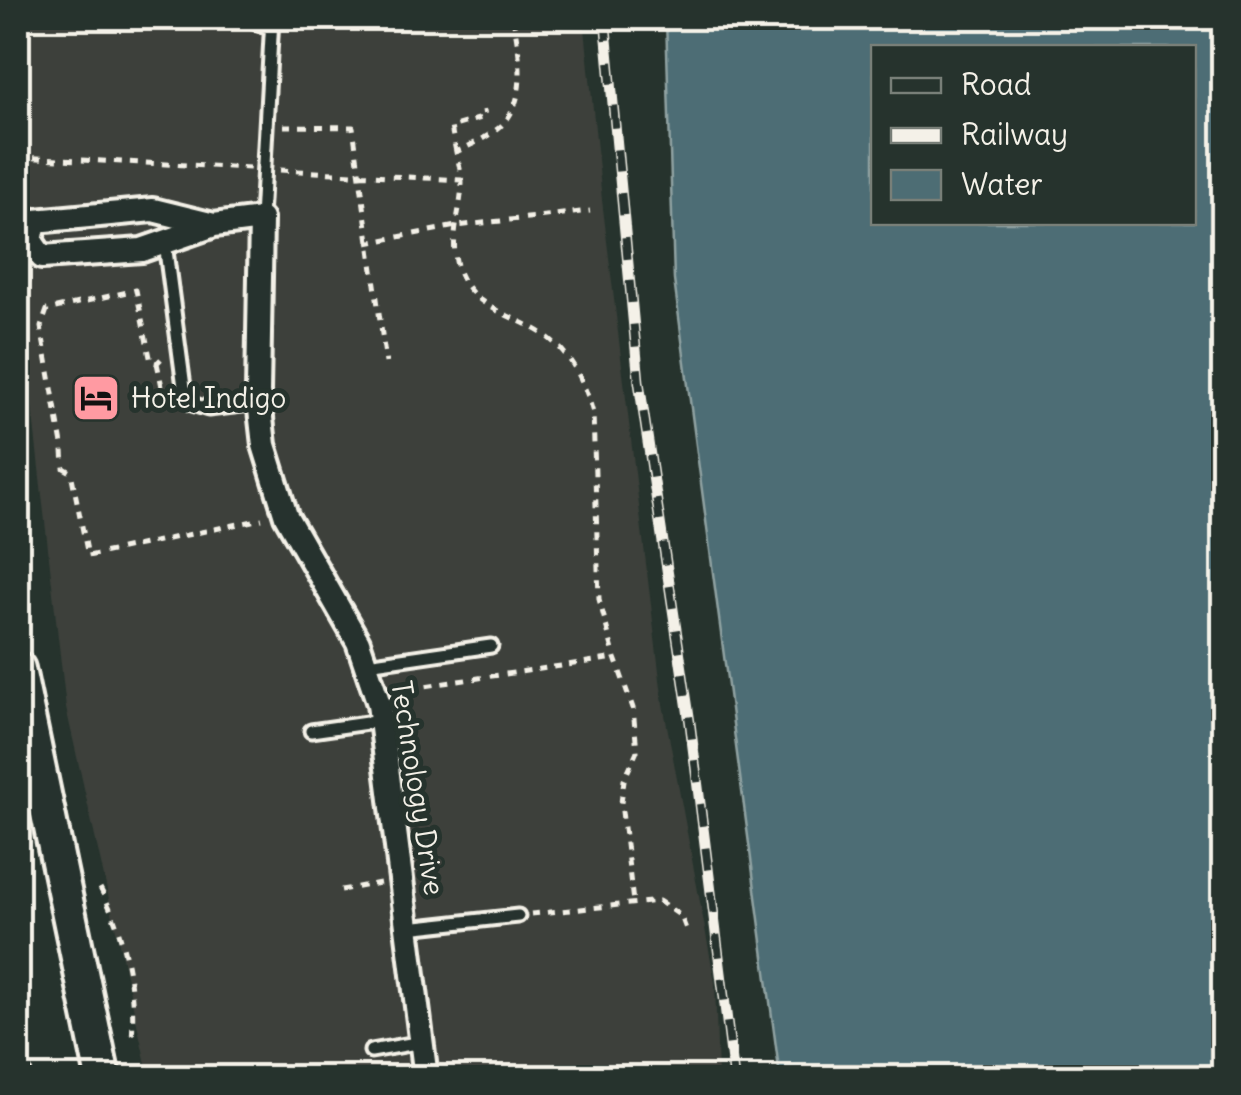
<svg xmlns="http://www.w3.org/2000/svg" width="1241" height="1095" font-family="Delius,sans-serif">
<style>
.built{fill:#3c413b}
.water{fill:#4d6d74;stroke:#90a2a2;stroke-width:2.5;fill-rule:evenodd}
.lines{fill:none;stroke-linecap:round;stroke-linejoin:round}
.service-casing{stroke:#f4f1e8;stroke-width:19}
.minor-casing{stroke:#f4f1e8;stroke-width:30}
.secondary-casing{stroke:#f4f1e8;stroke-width:40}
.path{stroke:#f4f1e8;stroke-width:5;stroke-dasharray:8 8;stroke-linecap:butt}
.service{stroke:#26332d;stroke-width:11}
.minor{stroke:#26332d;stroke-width:22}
.secondary{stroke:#26332d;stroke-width:32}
.rail-casing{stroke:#f4f1e8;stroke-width:11}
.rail{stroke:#26332d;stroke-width:8;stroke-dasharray:22;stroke-linecap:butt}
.labels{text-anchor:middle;stroke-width:10;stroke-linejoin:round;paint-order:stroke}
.poi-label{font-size:28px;fill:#f4f1e8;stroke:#26332d;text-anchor:start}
.street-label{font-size:28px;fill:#f4f1e8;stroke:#26332d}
</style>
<rect width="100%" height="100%" fill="#26332d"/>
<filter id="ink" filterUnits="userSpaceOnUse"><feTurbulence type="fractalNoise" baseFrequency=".01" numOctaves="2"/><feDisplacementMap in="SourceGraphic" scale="20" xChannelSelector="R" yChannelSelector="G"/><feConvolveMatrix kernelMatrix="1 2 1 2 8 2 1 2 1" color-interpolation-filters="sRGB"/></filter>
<g filter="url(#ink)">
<path class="built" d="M18,18H584L602,200L663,704L715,982L718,1077H149L66,708L21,309Z"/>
<path class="water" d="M666,18H1223V1077H780L674,280ZM874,48H1194V222H874Z"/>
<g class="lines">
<g class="service-casing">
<path id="service" d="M248,18L270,28
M261,219L272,18
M165,243L184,387L192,404L208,409L259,403
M367,664L491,646
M311,731L381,721
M408,928L518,916
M371,1051L422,1042"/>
</g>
<g class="minor-casing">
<path id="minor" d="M214,225L153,210L35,221L31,241L42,257L142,250L214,225L261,219L258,392L264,445L286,516L358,642L379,704L426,1078"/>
</g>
<g class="secondary-casing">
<path id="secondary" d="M18,669L103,1078"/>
</g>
<path class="path" d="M513,18C519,51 529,96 503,124C491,136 471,145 456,152C458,162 462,173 462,183C461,214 447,243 460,274C474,306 505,313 533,328C567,346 583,376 593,413L599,599L615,658L633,708L637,751L624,780L621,803L633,902
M284,126L353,127L386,363
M456,152L451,127L485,117L484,110
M18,157L250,168
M280,170L462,180
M367,243L456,226L590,211
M28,279L29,283
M161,359L157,363L151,362L136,290L47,310L41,327L63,450L64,468L71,472L88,556L262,519
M157,363L164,396
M397,683L404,689L615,658
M100,888C124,932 136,989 132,1039
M341,890L380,883
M531,914L659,901L681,916L686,929
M18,1018L32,1078
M640,1069V1078"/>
<use href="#service" class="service"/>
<use href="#minor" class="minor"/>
<use href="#secondary" class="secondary"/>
<g class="rail-casing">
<path id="rail" d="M605,18L639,382L690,723L734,1078"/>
</g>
<use href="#rail" class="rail"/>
</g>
</g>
<defs>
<g id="hotel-square" transform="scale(2.5)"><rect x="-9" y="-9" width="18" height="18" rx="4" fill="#ff9aa2" stroke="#26332d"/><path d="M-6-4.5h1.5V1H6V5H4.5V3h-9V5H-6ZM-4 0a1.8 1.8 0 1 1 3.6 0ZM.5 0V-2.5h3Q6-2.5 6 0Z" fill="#111"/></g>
</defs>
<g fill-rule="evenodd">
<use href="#hotel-square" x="96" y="398"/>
</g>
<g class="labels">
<g class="poi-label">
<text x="131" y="408">Hotel Indigo</text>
</g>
<g class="street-label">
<text transform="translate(418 788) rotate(81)" y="10">Technology Drive</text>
</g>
</g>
<rect width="1241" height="1095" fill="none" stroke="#26332d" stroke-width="60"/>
<rect x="30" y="30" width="1181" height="1035" fill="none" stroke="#f4f1e8" stroke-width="4" filter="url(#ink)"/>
<rect x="871" y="45" width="325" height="180" fill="#26332d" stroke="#787f78" stroke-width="2.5"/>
<rect x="891" y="78" width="50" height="15" fill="#26332d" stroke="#787f78" stroke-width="2.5"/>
<text x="961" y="95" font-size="30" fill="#f4f1e8">Road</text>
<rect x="891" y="128" width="50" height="15" fill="#f4f1e8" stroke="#787f78" stroke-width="2.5"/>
<text x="961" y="145" font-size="30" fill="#f4f1e8">Railway</text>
<rect x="891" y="170" width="50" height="30" fill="#4d6d74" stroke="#787f78" stroke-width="2.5"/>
<text x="961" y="195" font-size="30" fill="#f4f1e8">Water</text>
</svg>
